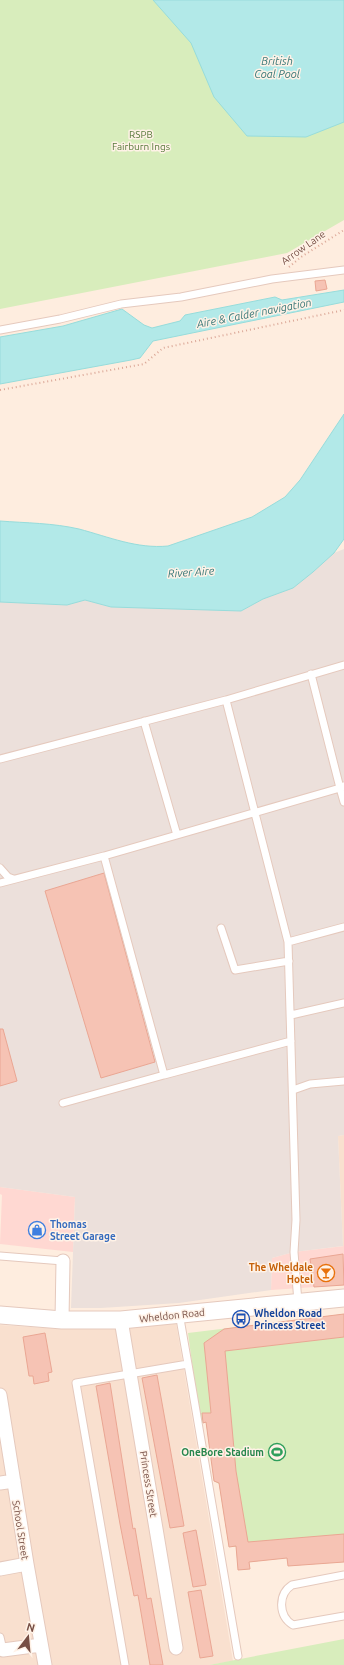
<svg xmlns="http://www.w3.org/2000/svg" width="344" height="1665" font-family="Ubuntu,sans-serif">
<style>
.residential{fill:#f9e0cf}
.commercial{fill:#ffd8d2}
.industrial{fill:#ece0db}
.green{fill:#d8edbc}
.water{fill:#b2e9e8;stroke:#97dcdb}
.building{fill:#f6c3b4;stroke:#eaa693}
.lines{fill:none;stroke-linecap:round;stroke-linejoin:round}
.service-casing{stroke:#e5c9bd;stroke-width:9}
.minor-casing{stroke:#e5c9bd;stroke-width:15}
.tertiary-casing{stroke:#e5c9bd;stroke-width:19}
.path{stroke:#dba797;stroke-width:2;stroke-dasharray:1 3;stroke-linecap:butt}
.service{stroke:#fff;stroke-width:7}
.minor{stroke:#fff;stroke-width:13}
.tertiary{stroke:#fff;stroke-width:17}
.labels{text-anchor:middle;stroke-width:3;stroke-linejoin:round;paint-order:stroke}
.park-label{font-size:10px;fill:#567839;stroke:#fff2e7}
.street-label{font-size:10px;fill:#764e44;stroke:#fff2e7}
.shop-label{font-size:10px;font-weight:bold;fill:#366cbe;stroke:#fff2e7;text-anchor:start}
.food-label{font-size:10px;font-weight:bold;fill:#c56008;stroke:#fff2e7;text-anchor:end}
.transit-label{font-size:10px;font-weight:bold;fill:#164399;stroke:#fff2e7;text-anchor:start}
.leisure-label{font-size:10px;font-weight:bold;fill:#27864d;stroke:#fff2e7;text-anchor:end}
.water-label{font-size:11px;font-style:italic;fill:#357676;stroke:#fff2e7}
</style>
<rect width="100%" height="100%" fill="#feeddf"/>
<path class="residential" d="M344,1135V1246H343L338,1136Z
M176,1323L233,1661L209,1665H0V1325L61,1329H113Z"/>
<path class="commercial" d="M0,1187L75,1197L73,1252L0,1244L2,1195L0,1194Z
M344,1246V1285L271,1290L272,1258L294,1252Z"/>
<path class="industrial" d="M344,549V1135L338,1136L343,1246L294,1252L272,1258L271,1290L179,1303L101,1308H71L75,1197L0,1187V602L67,605L85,600L111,607L241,611L263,599L293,588L313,572L334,553Z"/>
<path class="green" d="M0,0H344V220L287,253L0,309Z
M344,1314V1562L288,1566L287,1558L249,1562L250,1569L238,1570L236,1547H229L219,1484L214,1481L206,1423H200L188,1333Z
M344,1639V1665H209Z"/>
<path class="water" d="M153,0H344V122L306,137L247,136L214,97L191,43Z
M344,290V302L153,341L140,358L131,360L0,384V337L63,326L122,309L144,325L152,328L180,321L185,315L275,297L282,300Z
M344,414V539L334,553L313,572L293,588L263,599L241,611L111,607L85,600L67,605L0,602V521C26,523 53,523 79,529C109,537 137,549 168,546L252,517L285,497L300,480Z"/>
<path class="building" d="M325,280L327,289L316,291L315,281Z
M104,873L155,1062L101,1078L45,891Z
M0,1029H3L17,1081L0,1086Z
M343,1254L344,1285L314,1287L310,1259Z
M344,1314V1337L225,1351L236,1471L248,1542L344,1534V1562L288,1566L287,1558L249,1562L250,1569L238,1570L236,1546L229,1547L219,1483L214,1481L206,1422L203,1423L202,1413H211L204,1343L224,1329Z
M45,1333L52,1372L48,1373L49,1381L34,1384L33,1376H29L23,1337Z
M157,1375L184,1526L170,1528L142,1378Z
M110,1383L133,1529L135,1528L147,1599L151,1598L163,1665H150L138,1595L134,1596L120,1524L96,1386Z
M196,1530L206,1585L193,1587L183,1533Z
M201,1590L213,1656L200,1658L188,1592Z"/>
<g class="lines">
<g class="service-casing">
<path id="service" d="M0,330L60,319L121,304L181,297L272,279L344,270
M311,674L340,788L344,786
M226,700L344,665
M144,721L177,835L104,856L164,1075L291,1041
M0,759L226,700L288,942L296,1220L294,1252L298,1302
M177,835L340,788L344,802
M0,868L8,877L13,879
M0,883L104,856
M221,928L235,970L289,961
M288,942L344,927
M291,1015L344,1003
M293,1090L310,1084L344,1081
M63,1103L164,1075
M0,1256L63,1261
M179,1313L188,1364
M344,1575L292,1585C278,1594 278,1616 293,1625L344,1616
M0,1637L3,1650
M125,1665L76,1383L188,1364L238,1656"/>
</g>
<g class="minor-casing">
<path id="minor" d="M62,1320L63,1261
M121,1320L176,1648
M0,1395L27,1564L45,1665
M0,1483L14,1481
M0,1569L27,1564
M3,1650L41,1645"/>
</g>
<g class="tertiary-casing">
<path id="tertiary" d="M0,1315L62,1320H121L344,1298"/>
</g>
<path class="path" d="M289,267L301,257L344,230
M0,390L144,364L163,348L344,310"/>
<use href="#service" class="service"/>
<use href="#minor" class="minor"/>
<use href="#tertiary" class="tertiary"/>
</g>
<defs>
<g id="shop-ring" transform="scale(0.9)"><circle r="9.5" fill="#fff2e7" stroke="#3f7fe0" stroke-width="1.5"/><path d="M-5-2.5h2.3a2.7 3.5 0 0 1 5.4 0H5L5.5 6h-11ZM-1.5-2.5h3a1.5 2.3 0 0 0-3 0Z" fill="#3f7fe0"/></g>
<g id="bar-ring" transform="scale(0.9)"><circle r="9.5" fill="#fff2e7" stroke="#e8710a" stroke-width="1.5"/><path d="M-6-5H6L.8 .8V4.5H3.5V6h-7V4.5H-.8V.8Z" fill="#e8710a"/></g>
<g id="bus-ring" transform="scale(0.9)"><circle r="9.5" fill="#fff2e7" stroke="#1a4fb4" stroke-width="1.5"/><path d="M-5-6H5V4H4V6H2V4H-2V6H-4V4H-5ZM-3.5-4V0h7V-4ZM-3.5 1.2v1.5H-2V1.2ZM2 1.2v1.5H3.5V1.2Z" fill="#1a4fb4"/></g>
<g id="stadium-ring" transform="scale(0.9)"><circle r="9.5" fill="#fff2e7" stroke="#2e9e5b" stroke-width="1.5"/><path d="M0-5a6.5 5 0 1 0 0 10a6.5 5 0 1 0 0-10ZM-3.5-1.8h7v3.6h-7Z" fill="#2e9e5b"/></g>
</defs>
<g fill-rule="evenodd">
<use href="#shop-ring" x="37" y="1230"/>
<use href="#bar-ring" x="326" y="1273"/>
<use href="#bus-ring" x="241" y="1319"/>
<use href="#stadium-ring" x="277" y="1452"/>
</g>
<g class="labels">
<g class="park-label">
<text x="141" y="138">RSPB<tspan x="141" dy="12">Fairburn Ings</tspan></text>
</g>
<g class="street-label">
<text transform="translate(303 247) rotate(-35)" y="4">Arrow Lane</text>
<text transform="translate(172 1315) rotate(-6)" y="4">Wheldon Road</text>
<text transform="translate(149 1484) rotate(81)" y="4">Princess Street</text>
<text transform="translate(21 1530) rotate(81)" y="4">School Street</text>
</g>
<g class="shop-label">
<text x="50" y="1228">Thomas<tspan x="50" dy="12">Street Garage</tspan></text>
</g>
<g class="food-label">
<text x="313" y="1271">The Wheldale<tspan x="313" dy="12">Hotel</tspan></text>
</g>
<g class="transit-label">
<text x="254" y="1317">Wheldon Road<tspan x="254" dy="12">Princess Street</tspan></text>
</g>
<g class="leisure-label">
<text x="264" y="1456">OneBore Stadium</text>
</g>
<g class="water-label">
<text x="277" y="65">British<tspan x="277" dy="13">Coal Pool</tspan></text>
<text transform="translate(254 313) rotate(-11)" y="4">Aire &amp; Calder navigation</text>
<text transform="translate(191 572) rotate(-4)" y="4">River Aire</text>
</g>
</g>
<g transform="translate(28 1637) rotate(16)" stroke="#fff2e7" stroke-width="3" paint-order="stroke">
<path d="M0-3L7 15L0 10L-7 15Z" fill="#764e44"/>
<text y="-6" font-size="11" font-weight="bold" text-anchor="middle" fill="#764e44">N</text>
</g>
</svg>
